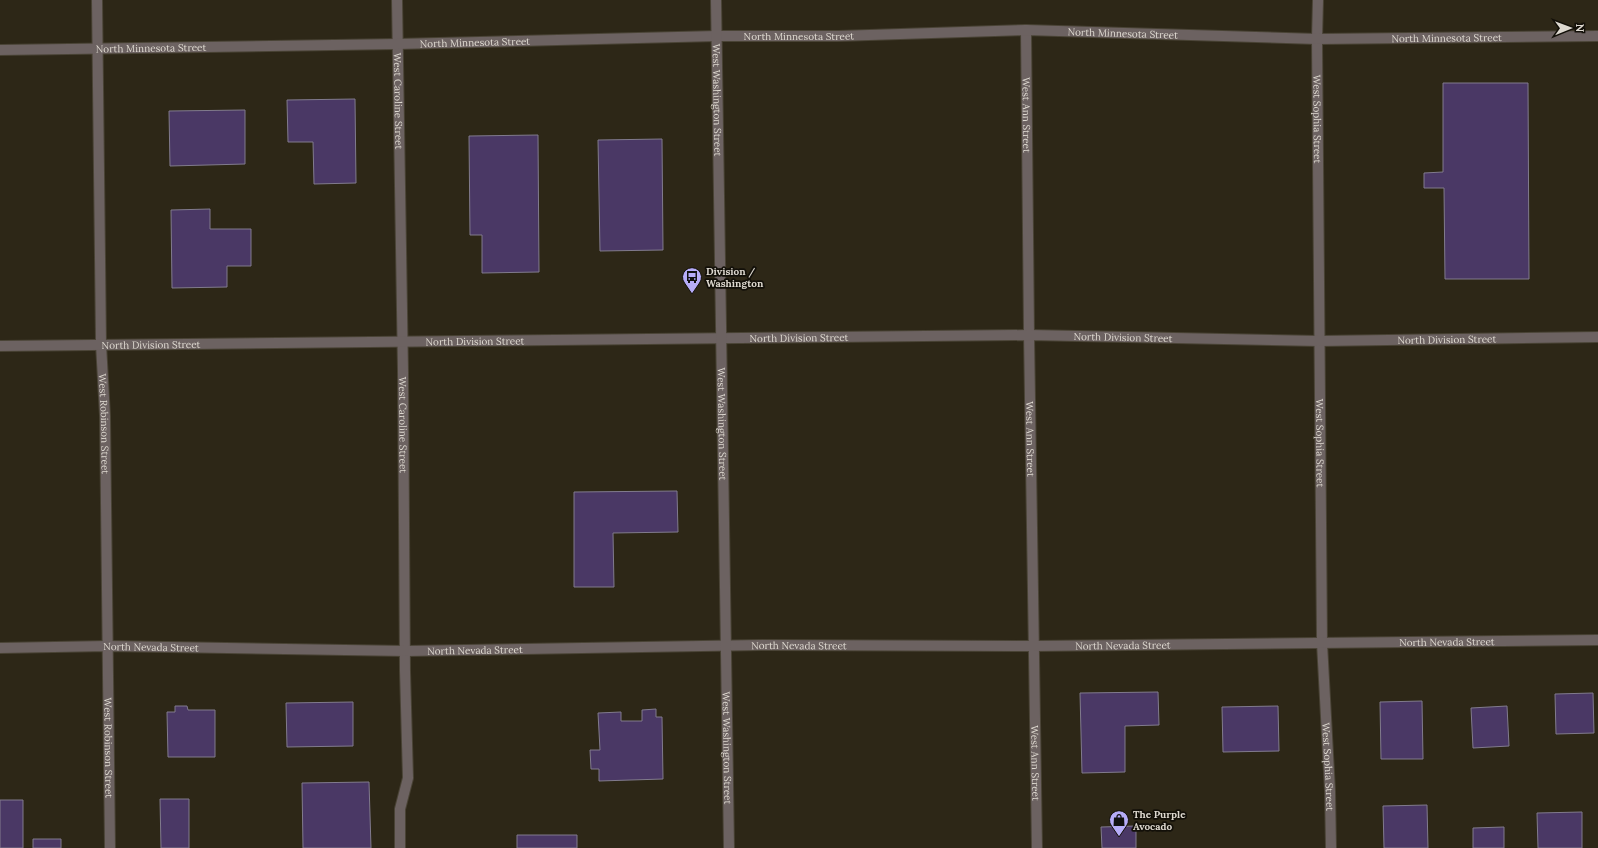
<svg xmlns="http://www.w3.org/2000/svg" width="1598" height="848" font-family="Lora,serif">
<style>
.building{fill:#4a3865;stroke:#817b8d}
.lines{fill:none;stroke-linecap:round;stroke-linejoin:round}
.service-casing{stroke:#494335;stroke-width:12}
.minor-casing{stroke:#494335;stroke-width:12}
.tertiary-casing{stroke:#494335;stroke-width:12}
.service{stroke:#6c6261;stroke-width:10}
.minor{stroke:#6c6261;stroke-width:10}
.tertiary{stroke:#6c6261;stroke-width:10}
.labels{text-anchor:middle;stroke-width:3.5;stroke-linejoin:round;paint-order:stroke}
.street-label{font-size:10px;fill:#ded9d0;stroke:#131009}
.poi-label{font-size:10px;font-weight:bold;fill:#ded9d0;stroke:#131009;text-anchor:start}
</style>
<rect width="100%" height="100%" fill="#2d2717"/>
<path class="building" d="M1443,83H1528L1529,279H1445L1444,188H1424V173L1443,172Z
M355,99L356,183L314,184L313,142H288L287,100Z
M245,110V164L170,166L169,111Z
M538,135L539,272L482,273V235H470L469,136Z
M662,139L663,250L600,251L598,140Z
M210,209V229H251V266H227V287L172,288L171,210Z
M677,491L678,532L613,533L614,587H574V492Z
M1158,692L1159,725L1125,726V772L1082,773L1080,693Z
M1593,693L1594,733L1556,734L1555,694Z
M1422,701L1423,759H1381L1380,702Z
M353,702V746L287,747L286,703Z
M175,706H187L188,710H215V757H168L167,712H175Z
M1278,706L1279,751L1223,752L1222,707Z
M1507,706L1509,746L1473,748L1471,708Z
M656,709V717H662L663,779L599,781V769H591L590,750H600L598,713L621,712V721H642V710Z
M369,782L371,848H303L302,783Z
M160,799H189V848H161Z
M0,800H23V848H0Z
M1427,805L1428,848H1384L1383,806Z
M1582,812V848H1538L1537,813Z
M1136,826V848H1102L1101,827Z
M1504,827V848H1473V828Z
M517,835H577V848H517Z
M33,839H61V848H33Z"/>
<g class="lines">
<g class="service-casing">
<path id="service" d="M1317,39L1318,0"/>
</g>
<g class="minor-casing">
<g id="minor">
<path id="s1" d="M97,0L101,344L105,416L110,848"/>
<path id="s2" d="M397,0L403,372L405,671L408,778L400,809V848"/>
<path id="s3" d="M1026,30L1029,335L1037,848"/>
<path id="s4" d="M1317,39L1322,643L1330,791L1331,848"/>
<path id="s5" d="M0,50L397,44L717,36H838L1026,30L1317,39L1598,36"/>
<path id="s6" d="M0,346L1029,335L1319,341L1598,337"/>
<path id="s7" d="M0,648L108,646L406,651L762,645L1034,646L1598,640"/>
</g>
</g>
<g class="tertiary-casing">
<g id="tertiary">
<path id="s8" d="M716,0L729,848"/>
</g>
</g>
<use href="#service" class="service"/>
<use href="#minor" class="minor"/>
<use href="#tertiary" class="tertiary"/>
</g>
<defs>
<g id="bus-pin" transform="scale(1)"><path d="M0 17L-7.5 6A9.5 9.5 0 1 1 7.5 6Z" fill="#b6acf8" stroke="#131009"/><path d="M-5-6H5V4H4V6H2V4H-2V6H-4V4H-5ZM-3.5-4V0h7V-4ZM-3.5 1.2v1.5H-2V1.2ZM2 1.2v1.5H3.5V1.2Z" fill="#111"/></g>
<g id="shop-pin" transform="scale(1)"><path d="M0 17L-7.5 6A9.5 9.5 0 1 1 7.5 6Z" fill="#b6acf8" stroke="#131009"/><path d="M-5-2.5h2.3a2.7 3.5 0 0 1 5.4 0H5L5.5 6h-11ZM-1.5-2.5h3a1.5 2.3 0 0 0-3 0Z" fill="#111"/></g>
</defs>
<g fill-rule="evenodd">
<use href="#bus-pin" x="692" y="277"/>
<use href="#shop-pin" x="1119" y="820"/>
</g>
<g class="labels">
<g class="street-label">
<text dy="4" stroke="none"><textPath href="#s5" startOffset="1123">North Minnesota Street</textPath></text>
<text dy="4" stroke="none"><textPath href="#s5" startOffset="799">North Minnesota Street</textPath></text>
<text dy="4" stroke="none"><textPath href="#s5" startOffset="1447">North Minnesota Street</textPath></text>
<text dy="4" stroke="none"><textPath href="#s5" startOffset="475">North Minnesota Street</textPath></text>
<text dy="4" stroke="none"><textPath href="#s5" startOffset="151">North Minnesota Street</textPath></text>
<text dy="4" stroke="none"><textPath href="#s8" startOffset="100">West Washington Street</textPath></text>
<text dy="4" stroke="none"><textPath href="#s2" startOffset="101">West Caroline Street</textPath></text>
<text dy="4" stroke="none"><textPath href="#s3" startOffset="85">West Ann Street</textPath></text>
<text dy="4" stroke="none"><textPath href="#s4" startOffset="80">West Sophia Street</textPath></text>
<text dy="4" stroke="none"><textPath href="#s6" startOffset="799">North Division Street</textPath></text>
<text dy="4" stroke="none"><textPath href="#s6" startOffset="1123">North Division Street</textPath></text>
<text dy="4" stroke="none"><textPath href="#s6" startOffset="1447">North Division Street</textPath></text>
<text dy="4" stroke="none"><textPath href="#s6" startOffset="475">North Division Street</textPath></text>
<text dy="4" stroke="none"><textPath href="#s6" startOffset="151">North Division Street</textPath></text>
<text dy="4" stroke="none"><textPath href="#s1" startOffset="424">West Robinson Street</textPath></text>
<text dy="4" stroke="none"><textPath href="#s8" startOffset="424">West Washington Street</textPath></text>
<text dy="4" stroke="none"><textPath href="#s2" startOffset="425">West Caroline Street</textPath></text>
<text dy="4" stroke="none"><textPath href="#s3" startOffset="409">West Ann Street</textPath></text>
<text dy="4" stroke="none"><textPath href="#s4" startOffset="404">West Sophia Street</textPath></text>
<text dy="4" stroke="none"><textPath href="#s7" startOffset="1447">North Nevada Street</textPath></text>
<text dy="4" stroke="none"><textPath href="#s7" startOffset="799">North Nevada Street</textPath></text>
<text dy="4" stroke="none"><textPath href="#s7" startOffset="1123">North Nevada Street</textPath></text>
<text dy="4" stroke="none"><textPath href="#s7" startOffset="151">North Nevada Street</textPath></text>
<text dy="4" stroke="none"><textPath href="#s7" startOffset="475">North Nevada Street</textPath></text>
<text dy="4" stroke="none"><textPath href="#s1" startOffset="748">West Robinson Street</textPath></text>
<text dy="4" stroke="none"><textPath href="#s8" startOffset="748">West Washington Street</textPath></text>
<text dy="4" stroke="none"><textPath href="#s3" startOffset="733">West Ann Street</textPath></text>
<text dy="4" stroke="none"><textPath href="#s4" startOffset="728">West Sophia Street</textPath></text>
</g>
<g class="poi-label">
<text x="706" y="275">Division /<tspan x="706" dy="12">Washington</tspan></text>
<text x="1133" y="818">The Purple<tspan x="1133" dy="12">Avocado</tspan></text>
</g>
</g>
<g transform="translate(1570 28) rotate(89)" stroke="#131009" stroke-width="3" paint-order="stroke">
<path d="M0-3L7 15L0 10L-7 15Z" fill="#ded9d0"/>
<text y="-6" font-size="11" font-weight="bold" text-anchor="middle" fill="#ded9d0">N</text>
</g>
</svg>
